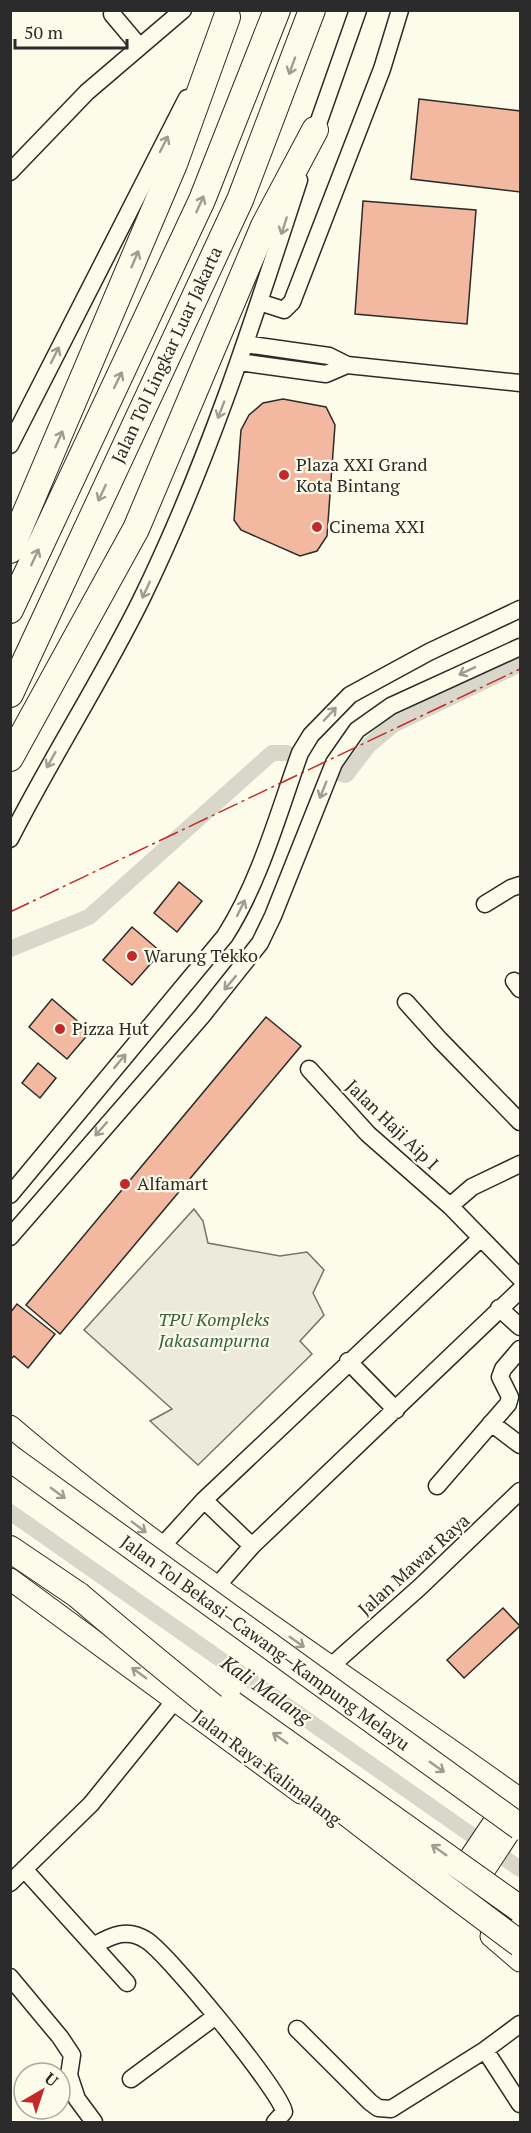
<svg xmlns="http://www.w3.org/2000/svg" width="531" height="2133" font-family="'PT Serif',serif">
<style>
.green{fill:#ecebdb;stroke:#74746e;stroke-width:1.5}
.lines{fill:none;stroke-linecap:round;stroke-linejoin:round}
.canal{stroke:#d8d7c9;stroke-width:16}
.building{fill:#f2b8a0;stroke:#2b2b2b;stroke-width:1.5}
.minor-casing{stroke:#2b2b2b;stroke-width:19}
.major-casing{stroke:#2b2b2b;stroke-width:23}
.highway-casing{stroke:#2b2b2b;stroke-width:28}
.minor{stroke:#fdfbea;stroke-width:16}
.major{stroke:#fdfbea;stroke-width:21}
.highway{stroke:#fdfbea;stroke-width:26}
.highway-bridge-casing{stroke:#2b2b2b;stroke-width:28;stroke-linecap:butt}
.highway-bridge{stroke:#fdfbea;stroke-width:26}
.power{stroke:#c62828;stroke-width:1.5;stroke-dasharray:21 4.5 3 4.5;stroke-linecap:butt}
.oneway{stroke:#9e9d94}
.poi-dot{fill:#c62828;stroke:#fdfbea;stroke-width:2}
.labels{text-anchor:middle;stroke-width:4.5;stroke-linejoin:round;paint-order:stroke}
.street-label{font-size:18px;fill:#2b2b2b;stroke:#fdfbea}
.poi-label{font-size:18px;fill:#2b2b2b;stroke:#fdfbea;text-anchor:start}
.park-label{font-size:18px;font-style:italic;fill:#34623c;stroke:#fdfbea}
.water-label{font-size:20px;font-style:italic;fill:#2b2b2b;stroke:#fdfbea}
</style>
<rect width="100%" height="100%" fill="#fdfbea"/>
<path class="green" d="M194,1209L203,1221L208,1243L280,1256L307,1252L324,1270L313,1293L324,1315L300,1341L312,1354L198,1465L150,1421L172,1409L84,1330Z"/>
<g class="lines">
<path class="canal" d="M338,773L346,775L369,745L393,725L520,664
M10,949L89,917L272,753H287
M10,1512L520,1869"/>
</g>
<path class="building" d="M419,99L520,111V192L411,179Z
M363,201L476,210L467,324L355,314Z
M283,399L326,407L335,425L327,536L317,551L300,556L241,530L234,520L241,430L249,415L263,403Z
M179,882L202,901L177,932L154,913Z
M132,927L161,952L132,985L103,960Z
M52,999L90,1032L67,1059L29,1027Z
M266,1017L301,1046L60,1334L26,1305Z
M38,1063L56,1078L40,1098L22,1083Z
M17,1304L55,1334L28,1368L14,1356L10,1360V1313Z
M503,1608L520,1626L464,1678L447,1660Z"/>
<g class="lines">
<g class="minor-casing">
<path id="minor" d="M112,14L139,46
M313,138L358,10
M10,172L87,92L183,10
M259,302L284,310L292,302L382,69L400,10
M245,344L329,356L347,365L520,383
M239,362L326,374L347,365
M10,445L187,98
M10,839C51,758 101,681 141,600C207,465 253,322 299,180
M485,904L511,888L520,885
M514,981L520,989
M406,1002L440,1040L520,1122
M309,1069L368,1134L450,1206L520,1278
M10,1195L225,936C260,881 278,814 300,753L311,735L350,695L429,652L520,609
M450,1206L472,1187L520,1164
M10,1237L202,1016L260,943L273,916L334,763L357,730L391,706L520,647
M499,1308L520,1327
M348,1361L396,1410
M491,1423L520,1445
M437,1486L508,1404L510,1397L500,1377L503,1369L520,1349
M204,1500L252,1546
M163,1545L204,1500L480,1239
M217,1586L252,1546L520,1290
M331,1666L420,1587L520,1491
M24,1869L127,1983
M10,1883L91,1804L176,1699
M95,1945C112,1935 128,1928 146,1940C167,1952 282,2093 284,2112L275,2122
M10,1977L60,2037L72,2055L69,2075L77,2099L94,2122
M297,2029L370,2102L378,2108L391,2109L485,2050L520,2024
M485,2050L520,2104
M131,2079L216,2016"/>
</g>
<g class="major-casing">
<path id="major" d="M10,1426C170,1563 349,1676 520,1799
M10,1579L301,1793
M455,1880L508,1801
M470,1892L520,1816
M491,1936L520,1961"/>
</g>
<g class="highway-casing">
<path id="highway" d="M10,550L174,164L227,17
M10,610L202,200L277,10
M10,694L240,200L312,10
M10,758L136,529L264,226L315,130
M10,1549L78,1595"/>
</g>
<use href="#minor" class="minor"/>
<use href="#major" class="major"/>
<use href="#highway" class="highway"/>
<g class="highway-bridge-casing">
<path id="highway-bridge" d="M10,1458L520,1827
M78,1595C222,1718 368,1831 520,1944
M232,1704L520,1909"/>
</g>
<use href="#highway-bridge" class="highway-bridge"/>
<path class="power" d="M10,912L520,669"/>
</g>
<defs><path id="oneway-shaft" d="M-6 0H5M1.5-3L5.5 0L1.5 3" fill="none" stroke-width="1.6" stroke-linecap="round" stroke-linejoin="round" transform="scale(1.5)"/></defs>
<g class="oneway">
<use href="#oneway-shaft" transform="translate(292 66) rotate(110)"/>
<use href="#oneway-shaft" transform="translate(164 144) rotate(-63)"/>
<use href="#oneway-shaft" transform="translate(200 204) rotate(-66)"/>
<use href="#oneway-shaft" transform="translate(284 226) rotate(108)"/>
<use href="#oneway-shaft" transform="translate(135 259) rotate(-67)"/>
<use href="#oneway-shaft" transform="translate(55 355) rotate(-63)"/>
<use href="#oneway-shaft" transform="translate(118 380) rotate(-64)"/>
<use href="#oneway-shaft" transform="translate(221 410) rotate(111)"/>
<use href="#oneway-shaft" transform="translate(59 439) rotate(-66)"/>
<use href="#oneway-shaft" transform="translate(102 493) rotate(115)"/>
<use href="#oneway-shaft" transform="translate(35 557) rotate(-65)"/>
<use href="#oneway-shaft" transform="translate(146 590) rotate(115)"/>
<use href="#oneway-shaft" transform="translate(467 671) rotate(155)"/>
<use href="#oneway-shaft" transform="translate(330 714) rotate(-47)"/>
<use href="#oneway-shaft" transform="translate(51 760) rotate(119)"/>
<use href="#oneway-shaft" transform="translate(323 790) rotate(112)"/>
<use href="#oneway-shaft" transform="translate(241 908) rotate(-64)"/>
<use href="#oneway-shaft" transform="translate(230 983) rotate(130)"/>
<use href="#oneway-shaft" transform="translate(120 1061) rotate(-50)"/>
<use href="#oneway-shaft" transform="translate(101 1129) rotate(131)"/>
<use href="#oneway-shaft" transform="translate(58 1493) rotate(36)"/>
<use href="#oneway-shaft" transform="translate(139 1527) rotate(37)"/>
<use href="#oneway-shaft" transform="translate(297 1642) rotate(35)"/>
<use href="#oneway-shaft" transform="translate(139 1673) rotate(-144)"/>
<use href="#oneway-shaft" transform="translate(280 1738) rotate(-145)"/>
<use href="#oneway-shaft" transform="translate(437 1767) rotate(35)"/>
<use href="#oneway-shaft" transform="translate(439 1850) rotate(-145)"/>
</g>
<g class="poi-dot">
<circle cx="284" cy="475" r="6"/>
<circle cx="317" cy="527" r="6"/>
<circle cx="132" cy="956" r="6"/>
<circle cx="60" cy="1029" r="6"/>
<circle cx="125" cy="1184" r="6"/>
</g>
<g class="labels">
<g class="street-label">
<text transform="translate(167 355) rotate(-65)" y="6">Jalan Tol Lingkar Luar Jakarta</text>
<text transform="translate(392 1125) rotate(44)" y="6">Jalan Haji Aip I</text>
<text transform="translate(414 1565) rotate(-42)" y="6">Jalan Mawar Raya</text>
<text transform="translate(265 1643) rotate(36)" y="6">Jalan Tol Bekasi–Cawang–Kampung Melayu</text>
<text transform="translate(267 1768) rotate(37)" y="6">Jalan Raya Kalimalang</text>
</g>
<g class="poi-label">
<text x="296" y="471">Plaza XXI Grand<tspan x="296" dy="21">Kota Bintang</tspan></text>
<text x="329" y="533">Cinema XXI</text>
<text x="144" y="962">Warung Tekko</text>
<text x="72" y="1035">Pizza Hut</text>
<text x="137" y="1190">Alfamart</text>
</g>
<g class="park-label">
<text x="214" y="1326">TPU Kompleks<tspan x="214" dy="21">Jakasampurna</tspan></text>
</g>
<g class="water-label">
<text transform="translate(266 1690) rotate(35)" y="7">Kali Malang</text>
</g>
</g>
<rect width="531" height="2133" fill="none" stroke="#2b2b2b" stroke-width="24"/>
<g transform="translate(42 2091) rotate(39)"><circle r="28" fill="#fdfbea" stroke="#a9a89e" stroke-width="1.5"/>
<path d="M0-4.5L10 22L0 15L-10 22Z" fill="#c62828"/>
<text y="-9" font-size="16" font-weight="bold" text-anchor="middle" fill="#2b2b2b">U</text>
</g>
<path d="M15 39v9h112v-9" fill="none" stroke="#2b2b2b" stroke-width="3"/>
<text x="24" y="39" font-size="18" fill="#2b2b2b" stroke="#fdfbea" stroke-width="4.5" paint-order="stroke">50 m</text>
</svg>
